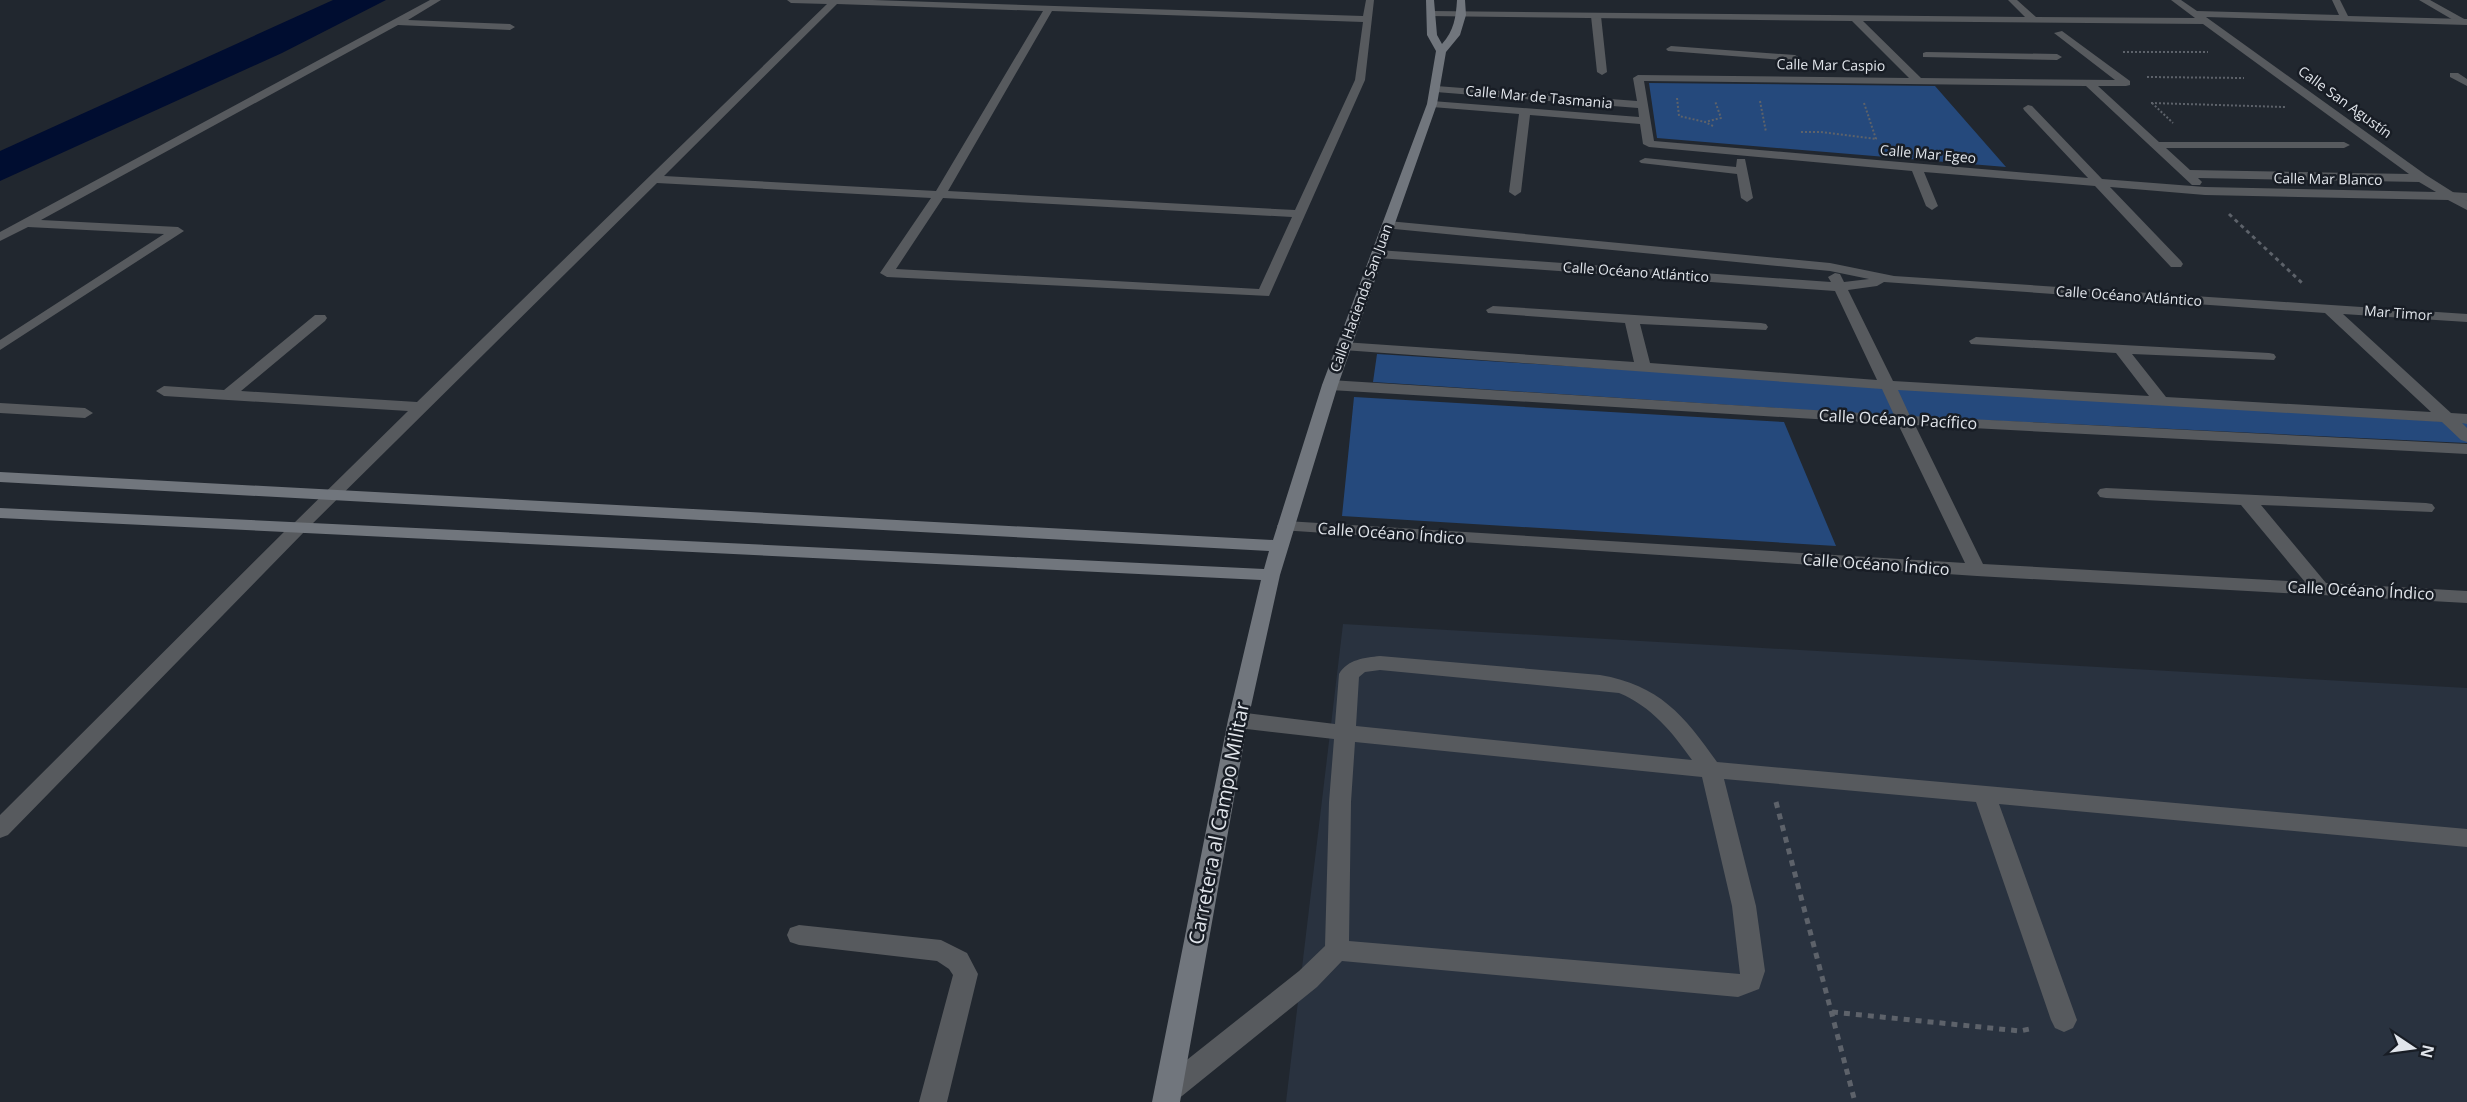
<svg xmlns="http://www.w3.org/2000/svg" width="2467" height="1102" font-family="'Open Sans',sans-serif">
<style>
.built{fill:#29323f}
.green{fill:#25497c}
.water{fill:#000d30}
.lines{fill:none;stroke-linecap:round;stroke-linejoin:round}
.path-far2{stroke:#5d626a;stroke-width:2;stroke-dasharray:2 2;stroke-linecap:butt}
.path-far1{stroke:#5d626a;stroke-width:3;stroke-dasharray:4 4;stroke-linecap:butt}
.path{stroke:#5d626a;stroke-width:5;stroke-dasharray:6 6;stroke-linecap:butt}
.lane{fill:#575a5e;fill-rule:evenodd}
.street{fill:#575a5e;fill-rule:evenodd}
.secondary{fill:#71767d;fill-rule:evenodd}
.labels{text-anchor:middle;stroke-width:5;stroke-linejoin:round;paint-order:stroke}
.far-street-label{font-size:14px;fill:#e1e5eb;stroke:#181d25}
.street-label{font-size:16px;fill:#e1e5eb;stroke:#181d25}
.near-street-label{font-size:20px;fill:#e1e5eb;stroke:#181d25}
</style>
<rect width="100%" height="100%" fill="#21272f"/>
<path class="built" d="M1343,624L2467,688V1102H1286Z"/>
<path class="green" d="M1649,83L1935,86L2006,167L1657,138Z
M1377,354L2467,423V443L1898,416L1373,382Z
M1354,397L1784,422L1836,546L1342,516Z"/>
<path class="water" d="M333,0H386L282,53L0,181V151Z"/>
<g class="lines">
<path class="path-far2" d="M2123,52H2208
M2147,77L2244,78
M1677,98L1679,116L1705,122
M1760,101L1766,132
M1864,103L1876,139
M2151,103L2285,107
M2152,103L2173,123
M1713,126L1705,122L1721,118L1715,101
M1801,132H1821L1877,139"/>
<path class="path-far1" d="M2229,214L2302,283"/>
<path class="path" d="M1776,802L1855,1102
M1832,1012L2020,1031L2034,1028"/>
<path class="lane" d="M2419,0H2430L2466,20L2467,23L2460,24Z
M1596,13L1601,16L1607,72L1602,75L1597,72L1591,16Z
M2450,73H2458L2467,79V86L2450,77Z
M2450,192L2467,193V201L2446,199L2444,196Z
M299,522L305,523L308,527L305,531L8,835L0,838V815L293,523Z
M1380,656L1600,675C1659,685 1684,715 1717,762L2467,829V847L1999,804L2077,1020L2073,1028L2064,1032L2055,1028L2051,1020L1976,802L1724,779L1756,906L1765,971L1759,989L1738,997L1342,961L1317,987L1177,1100L1172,1102L1159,1100L1155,1091L1159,1082L1299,971L1325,946L1329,802L1334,739L1238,728L1231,725L1228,720L1231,715L1238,712L1335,724L1339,674C1348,659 1364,658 1380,656ZM1380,670L1619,693C1651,706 1673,733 1692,760L1356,726L1359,677L1365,672ZM1355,742L1702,777L1732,906L1740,974L1349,941L1351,802Z
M799,925L941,940L967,953L978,974L947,1102H919L953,975L949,969L937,961L799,945L790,942L787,935L790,928Z"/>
<path class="street" d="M430,0H441L408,20L510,24L515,27L510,30L398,25L41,220L178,227L184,231L0,350V340L164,234L28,227L0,241V232Z
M787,0H873L1363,16L1366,0H1374L1365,80L1269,296L887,277L880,273L931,198L657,183L305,531H293L290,527L408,411L164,396L156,391L164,386L224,390L315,315H325L327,318L325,321L241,391L417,402L827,4L791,3ZM837,4L1043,11L936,191L664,176ZM1052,11L1363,22L1355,80L1295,210L948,191ZM943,198L1292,217L1259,289L896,269Z
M2008,0H2017L2036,17L2195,18L2171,0H2181L2197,11L2339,15L2332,0H2340L2348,16L2467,19V25L2206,17L2426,175L2467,201V210L2448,200L2205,195L2110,187L2181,261L2183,264L2181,267H2171L2095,186L1924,172L1938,206L1932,210L1926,206L1912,171L1649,147L1643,144L1640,124L1530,115L1521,192L1515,196L1509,192L1519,114L1432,107L1427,104L1432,101L1639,117L1638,108L1436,92L1431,89L1436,86L1637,101L1633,78L1638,75L1909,78L1852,21L1428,16V12L1431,11L2025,17ZM1863,21L2203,24L2409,174L2190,170L2166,148H2344L2350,145L2344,142H2159L2098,86H2126L2130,85V81L2062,31L2054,33L2115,80L1921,78ZM1644,81L2086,86L2192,185H2200L2202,182L2198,178L2419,182L2436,192L2205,187L2102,179L2032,106L2028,105L2023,108L2024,110L2088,178L1654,141Z
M1671,46L1795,55L1800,58L1795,61L1668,51L1666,49Z
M1926,52L2057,54L2062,57L2057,60L1923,57V53Z
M1645,158L1736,167L1737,159H1745L1753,198L1747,202L1741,198L1737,174L1641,163L1639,161Z
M1388,221L1830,263L1894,276L2467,314V322L2343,314L2451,413L2467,414V424L2462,423L2467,428V442L2461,440L2442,422L1898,390L1910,416L2467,444V454L1915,425L1983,564L2305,582L2241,505L2106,498L2100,497L2097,493L2100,489L2106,488L2426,503L2432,504L2435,508L2432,512L2261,505L2326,583L2467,591V603L1977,576L1280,530L1277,526L1280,522L1286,521L1965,563L1898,424L1330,390L1322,385L1330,380L1894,415L1882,389L1343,350L1336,346L1343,342L1634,362L1625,323L1488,313L1486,310L1493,306L1761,323L1766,324L1768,327L1766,330L1640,324L1650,363L1877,380L1835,291L1378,258L1371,254L1378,250L1831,282L1828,277L1835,273L1840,274L1844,282L1869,279L1830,271L1384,228L1382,225ZM1884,282L2325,313L2431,412L2166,397L2132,354L2274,360L2276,357L2274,354L2269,353L1976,337L1969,341L1971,344L2116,353L2149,396L1893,381L1848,290L1877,286Z
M0,403L85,408L93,413L85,418L0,413Z"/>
<path class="secondary" d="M1426,0H1434L1437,35L1442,44C1454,31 1456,17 1457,0H1465L1466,15L1460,35L1446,52L1437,104L1338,385L1280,575L1248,720L1180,1102H1152L1228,720L1261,580L0,518V508L1264,569L1269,551L0,482V472L1273,540L1322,385L1427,104L1436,51L1427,35Z"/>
</g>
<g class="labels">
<g class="far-street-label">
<text transform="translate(1831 65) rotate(1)" y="5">Calle Mar Caspio</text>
<text transform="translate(1539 97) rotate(5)" y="5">Calle Mar de Tasmania</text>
<text transform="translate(2345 102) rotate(36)" y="5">Calle San Agustín</text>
<text transform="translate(1928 154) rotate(5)" y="5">Calle Mar Egeo</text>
<text transform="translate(2328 179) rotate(1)" y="5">Calle Mar Blanco</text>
<text transform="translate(1636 272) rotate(4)" y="5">Calle Océano Atlántico</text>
<text transform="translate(2129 296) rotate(4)" y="5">Calle Océano Atlántico</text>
<text transform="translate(1361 298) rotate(-70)" y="5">Calle Hacienda San Juan</text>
<text transform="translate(2398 313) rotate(4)" y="5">Mar Timor</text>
</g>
<g class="street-label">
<text transform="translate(1898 419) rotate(3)" y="6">Calle Océano Pacífico</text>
<text transform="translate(1391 533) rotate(4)" y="6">Calle Océano Índico</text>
<text transform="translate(1876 564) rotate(4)" y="6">Calle Océano Índico</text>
<text transform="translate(2361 590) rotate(3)" y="6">Calle Océano Índico</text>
</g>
<g class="near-street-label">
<text transform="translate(1219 823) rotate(-79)" y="7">Carretera al Campo Militar</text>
</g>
</g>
<g transform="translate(2413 1048) rotate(103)" stroke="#181d25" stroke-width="4.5" paint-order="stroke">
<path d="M0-4.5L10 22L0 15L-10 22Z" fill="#e1e5eb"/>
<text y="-9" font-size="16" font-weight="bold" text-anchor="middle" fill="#e1e5eb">N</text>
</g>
</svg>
